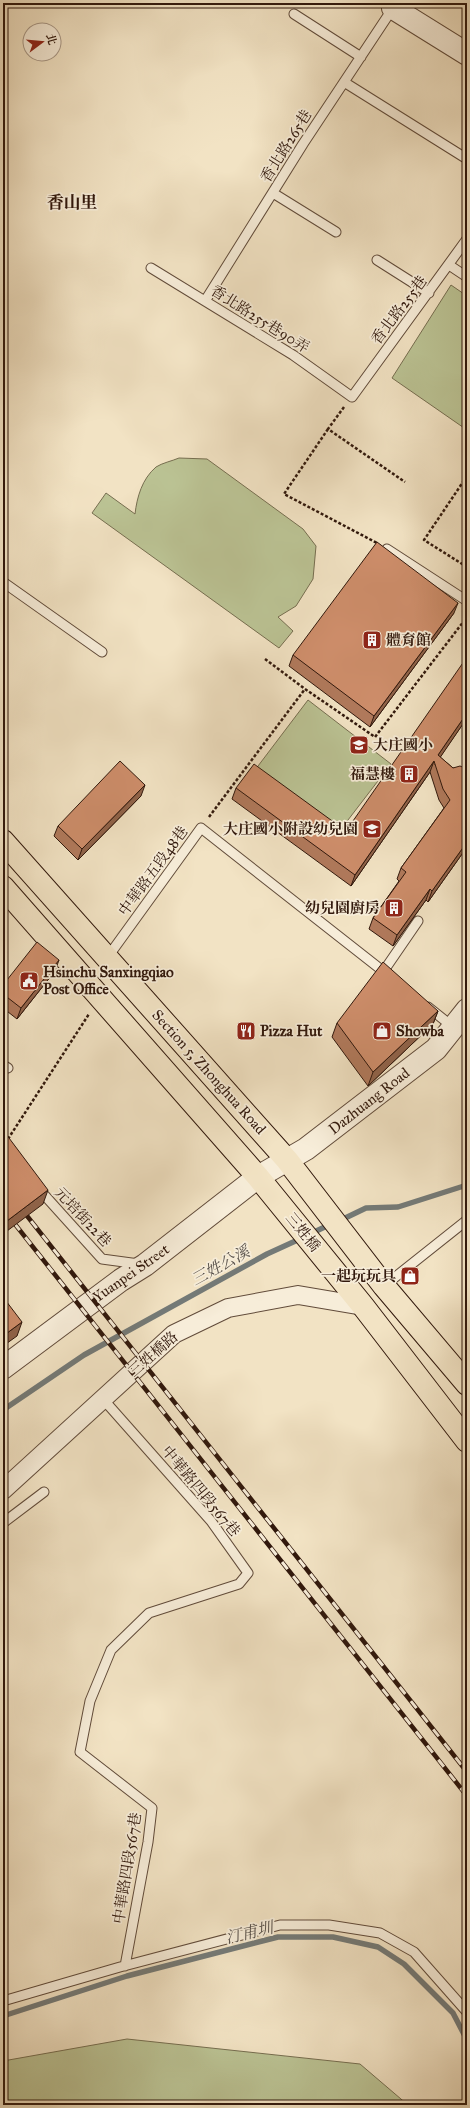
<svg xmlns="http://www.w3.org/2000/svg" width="470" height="2108" font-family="'IM FELL Great Primer','Noto Serif TC',serif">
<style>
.green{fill:#bbc394;stroke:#766e50}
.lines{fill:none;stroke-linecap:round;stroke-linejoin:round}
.stream{stroke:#747a77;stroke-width:5.5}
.service-casing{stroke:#614b3a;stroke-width:11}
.minor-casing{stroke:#614b3a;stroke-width:20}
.tertiary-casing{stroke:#614b3a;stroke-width:24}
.primary-casing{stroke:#31180c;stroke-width:24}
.path{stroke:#31180c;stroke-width:2.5;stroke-dasharray:3 2;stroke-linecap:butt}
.service{stroke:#f7edd9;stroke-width:9}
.minor{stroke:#f7edd9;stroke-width:18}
.tertiary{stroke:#f7edd9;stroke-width:22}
.primary{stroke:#f2e3c4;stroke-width:22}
.rail-casing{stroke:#31180c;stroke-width:4.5}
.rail{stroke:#f7edd9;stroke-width:3;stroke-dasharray:9;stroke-linecap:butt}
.wall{fill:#b0795b;stroke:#31180c}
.shaded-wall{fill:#90634a;stroke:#31180c}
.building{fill:#cd8d6a;stroke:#31180c}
.labels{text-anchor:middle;stroke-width:3.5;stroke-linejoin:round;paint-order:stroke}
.street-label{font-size:15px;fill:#31180c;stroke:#f7edd9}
.poi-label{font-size:15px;font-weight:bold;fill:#31180c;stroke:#f7edd9;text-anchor:start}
.water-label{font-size:16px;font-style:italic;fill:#58514b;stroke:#f7edd9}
.quarter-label{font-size:17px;font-weight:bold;fill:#31180c;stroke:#f7edd9}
</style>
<rect width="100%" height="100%" fill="#f2e3c4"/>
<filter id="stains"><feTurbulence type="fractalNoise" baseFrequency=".005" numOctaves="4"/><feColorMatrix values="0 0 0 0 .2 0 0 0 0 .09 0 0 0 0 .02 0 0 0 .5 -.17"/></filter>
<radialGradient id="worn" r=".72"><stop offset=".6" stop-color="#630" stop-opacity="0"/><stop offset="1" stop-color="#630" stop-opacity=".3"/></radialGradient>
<path class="green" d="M451,285L467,296V430L392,378Z
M179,458L207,459L303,529L316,546L313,579L296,606L278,617L293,631L279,648L92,513L106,493L135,514C137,497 142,479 156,467C162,463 172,461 179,458Z
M308,700L391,764L338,833L255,770Z
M127,2039L360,2064L408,2105H3V2061Z"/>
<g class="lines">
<path class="stream" d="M339,1221L366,1208L398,1207L467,1185
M310,1234L331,1224
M3,1410L84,1355L267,1254L302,1238
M3,2016L127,1976L278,1937H333L378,1947L404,1964L453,2013L467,2040"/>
<g class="service-casing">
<path id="service" d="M294,14L361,57
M344,82L467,159
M273,193L336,232
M377,260L429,293
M449,265L467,277
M151,268L293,355L352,397L467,239
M205,301L303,144L393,8
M387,549L467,601
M3,582L102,652
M107,958L201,828L388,975
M383,972L418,921
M428,1007L453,1027
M3,1065L8,1068
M38,1188L102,1259L139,1264
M384,1286L467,1220
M103,1399L211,1521L248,1573L239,1584L149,1613L111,1650L90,1701L80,1752L152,1808L148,1842L125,1966
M3,1523L44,1492
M3,2001L120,1967L280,1925H329L380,1933L414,1952L467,2012"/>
</g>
<g class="minor-casing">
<path id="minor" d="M3,1490L174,1334L228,1308L298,1295L363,1306"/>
</g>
<g class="tertiary-casing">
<path id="tertiary" d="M395,3L393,8L467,54
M3,1368L121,1280L145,1265L258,1177L306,1149L436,1049L467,1010"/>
</g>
<g class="primary-casing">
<path id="primary" d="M3,841L287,1160L384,1286L467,1384
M3,887L258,1177L363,1306L467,1441"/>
</g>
<path class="path" d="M344,407L328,429L405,482
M328,429L284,494L377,543
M467,476L424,540L467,567
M265,659L305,689L375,737L467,617
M209,817L305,689
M8,1139L89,1014"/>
<use href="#service" class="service"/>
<use href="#minor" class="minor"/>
<use href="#tertiary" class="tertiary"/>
<use href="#primary" class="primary"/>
<g class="rail-casing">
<path id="rail" d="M20,1207L467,1772
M3,1209L467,1796"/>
</g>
<use href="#rail" class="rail"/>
</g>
<path class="wall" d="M454,613L370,727L289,666L293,655Z
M467,718L440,757L453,768L467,769V847L428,902L426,900L393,946L369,929L373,918L399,881L397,879L401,868L444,808L439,800L430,772L351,886L232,799L236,788L346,831Z
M141,796L78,860L54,836L58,826Z
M55,971L17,1019L3,1008V985Z
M438,1011L433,1024L368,1086L332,1037L337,1023Z"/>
<path class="shaded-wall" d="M458,603L454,613L370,727L374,716Z
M467,713V718L435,765L438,755Z
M434,761L430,772L351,886L355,875Z
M145,785L141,796L78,860L82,849Z
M467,842V847L428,902L432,891Z
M430,889L426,900L393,946L397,935Z
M59,960L55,971L17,1019L21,1008Z
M438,1011L433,1024L368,1086L373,1072Z
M48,1190L43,1204L3,1234V1224Z
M22,1322L17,1336L3,1346V1336Z"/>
<path class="building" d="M377,542L458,603L374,716L293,655Z
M467,657V713L438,755L453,768L460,766L465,768L467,769V842L432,891L430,889L397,935L373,918L406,872L401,868L450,800L443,789L434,761L355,875L236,788L254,764L346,831Z
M120,761L145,785L82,849L58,826Z
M37,942L59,960L21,1008L3,994V985Z
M383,962L438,1011L373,1072L337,1023Z
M3,1130L48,1190L3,1224Z
M3,1297L22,1322L3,1336Z"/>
<defs>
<g id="building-square" transform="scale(1)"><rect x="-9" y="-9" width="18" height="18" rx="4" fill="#8f2418" stroke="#f7edd9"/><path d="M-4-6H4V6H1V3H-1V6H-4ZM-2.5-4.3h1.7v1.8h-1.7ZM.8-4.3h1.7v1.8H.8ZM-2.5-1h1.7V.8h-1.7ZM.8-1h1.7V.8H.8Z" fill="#fff"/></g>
<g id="school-square" transform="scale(1)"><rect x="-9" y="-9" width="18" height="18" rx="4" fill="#8f2418" stroke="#f7edd9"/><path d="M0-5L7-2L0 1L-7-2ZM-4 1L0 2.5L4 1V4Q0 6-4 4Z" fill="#fff"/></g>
<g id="civic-square" transform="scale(1)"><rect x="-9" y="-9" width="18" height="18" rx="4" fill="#8f2418" stroke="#f7edd9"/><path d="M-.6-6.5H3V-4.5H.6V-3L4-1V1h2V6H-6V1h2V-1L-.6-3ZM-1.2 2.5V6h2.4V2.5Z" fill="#fff"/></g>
<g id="restaurant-square" transform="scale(1)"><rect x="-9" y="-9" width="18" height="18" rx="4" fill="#8f2418" stroke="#f7edd9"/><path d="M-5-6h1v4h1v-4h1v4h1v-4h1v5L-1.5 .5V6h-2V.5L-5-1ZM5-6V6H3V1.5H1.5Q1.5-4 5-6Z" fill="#fff"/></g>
<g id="shop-square" transform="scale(1)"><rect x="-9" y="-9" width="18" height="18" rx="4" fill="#8f2418" stroke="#f7edd9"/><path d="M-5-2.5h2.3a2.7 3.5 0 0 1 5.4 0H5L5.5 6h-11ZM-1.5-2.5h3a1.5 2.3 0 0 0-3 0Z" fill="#fff"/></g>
</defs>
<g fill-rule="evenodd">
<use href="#building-square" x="372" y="640"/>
<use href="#school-square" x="359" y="745"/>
<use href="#building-square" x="409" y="774"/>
<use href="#school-square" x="372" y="829"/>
<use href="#building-square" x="394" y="908"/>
<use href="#civic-square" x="29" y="981"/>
<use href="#restaurant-square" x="246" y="1031"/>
<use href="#shop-square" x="382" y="1031"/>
<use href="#shop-square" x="410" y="1276"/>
</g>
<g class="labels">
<g class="street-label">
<text transform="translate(286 146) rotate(-58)" y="5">香北路265巷</text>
<text transform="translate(399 310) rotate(-53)" y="5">香北路255巷</text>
<text transform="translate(260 319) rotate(32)" y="5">香北路255巷90弄</text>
<text transform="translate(153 871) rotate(-54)" y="5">中華路五段48巷</text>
<text transform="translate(209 1072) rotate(48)" y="5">Section 5, Zhonghua Road</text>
<text transform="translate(369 1101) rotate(-38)" y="5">Dazhuang Road</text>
<text transform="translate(83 1217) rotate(47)" y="5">元培街22巷</text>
<text transform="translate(303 1232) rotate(51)" y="5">三姓橋</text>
<text transform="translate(131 1273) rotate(-35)" y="5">Yuanpei Street</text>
<text transform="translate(153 1354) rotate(-41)" y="5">三姓橋路</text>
<text transform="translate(201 1491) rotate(50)" y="5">中華路四段567巷</text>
<text transform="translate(127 1868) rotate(-81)" y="5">中華路四段567巷</text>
</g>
<g class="poi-label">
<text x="386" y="645">體育館</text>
<text x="373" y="750">大庄國小</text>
<text x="395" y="779" text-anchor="end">福慧樓</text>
<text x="358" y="834" text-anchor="end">大庄國小附設幼兒園</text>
<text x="380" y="913" text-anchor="end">幼兒園廚房</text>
<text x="43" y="977">Hsinchu Sanxingqiao<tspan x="43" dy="17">Post Office</tspan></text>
<text x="260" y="1036">Pizza Hut</text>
<text x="396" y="1036">Showba</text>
<text x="396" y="1281" text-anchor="end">一起玩玩具</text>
</g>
<g class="water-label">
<text transform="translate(220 1265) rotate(-29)" y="6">三姓公溪</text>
<text transform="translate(249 1932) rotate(-13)" y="6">汀甫圳</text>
</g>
<g class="quarter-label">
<text x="72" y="208">香山里</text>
</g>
</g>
<rect width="470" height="2108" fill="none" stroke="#f2e3c4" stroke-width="16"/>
<rect x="4" y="4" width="462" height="2100" fill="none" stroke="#31180c" stroke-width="2"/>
<rect x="8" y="8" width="454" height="2092" fill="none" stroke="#31180c"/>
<g transform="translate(42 42) rotate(74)"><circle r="19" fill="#f7edd9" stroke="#a89887"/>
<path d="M0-3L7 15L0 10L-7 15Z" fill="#8f2418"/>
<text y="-6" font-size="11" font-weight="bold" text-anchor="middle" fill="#31180c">北</text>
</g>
<rect width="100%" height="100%" filter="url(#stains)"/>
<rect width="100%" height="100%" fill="url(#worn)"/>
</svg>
